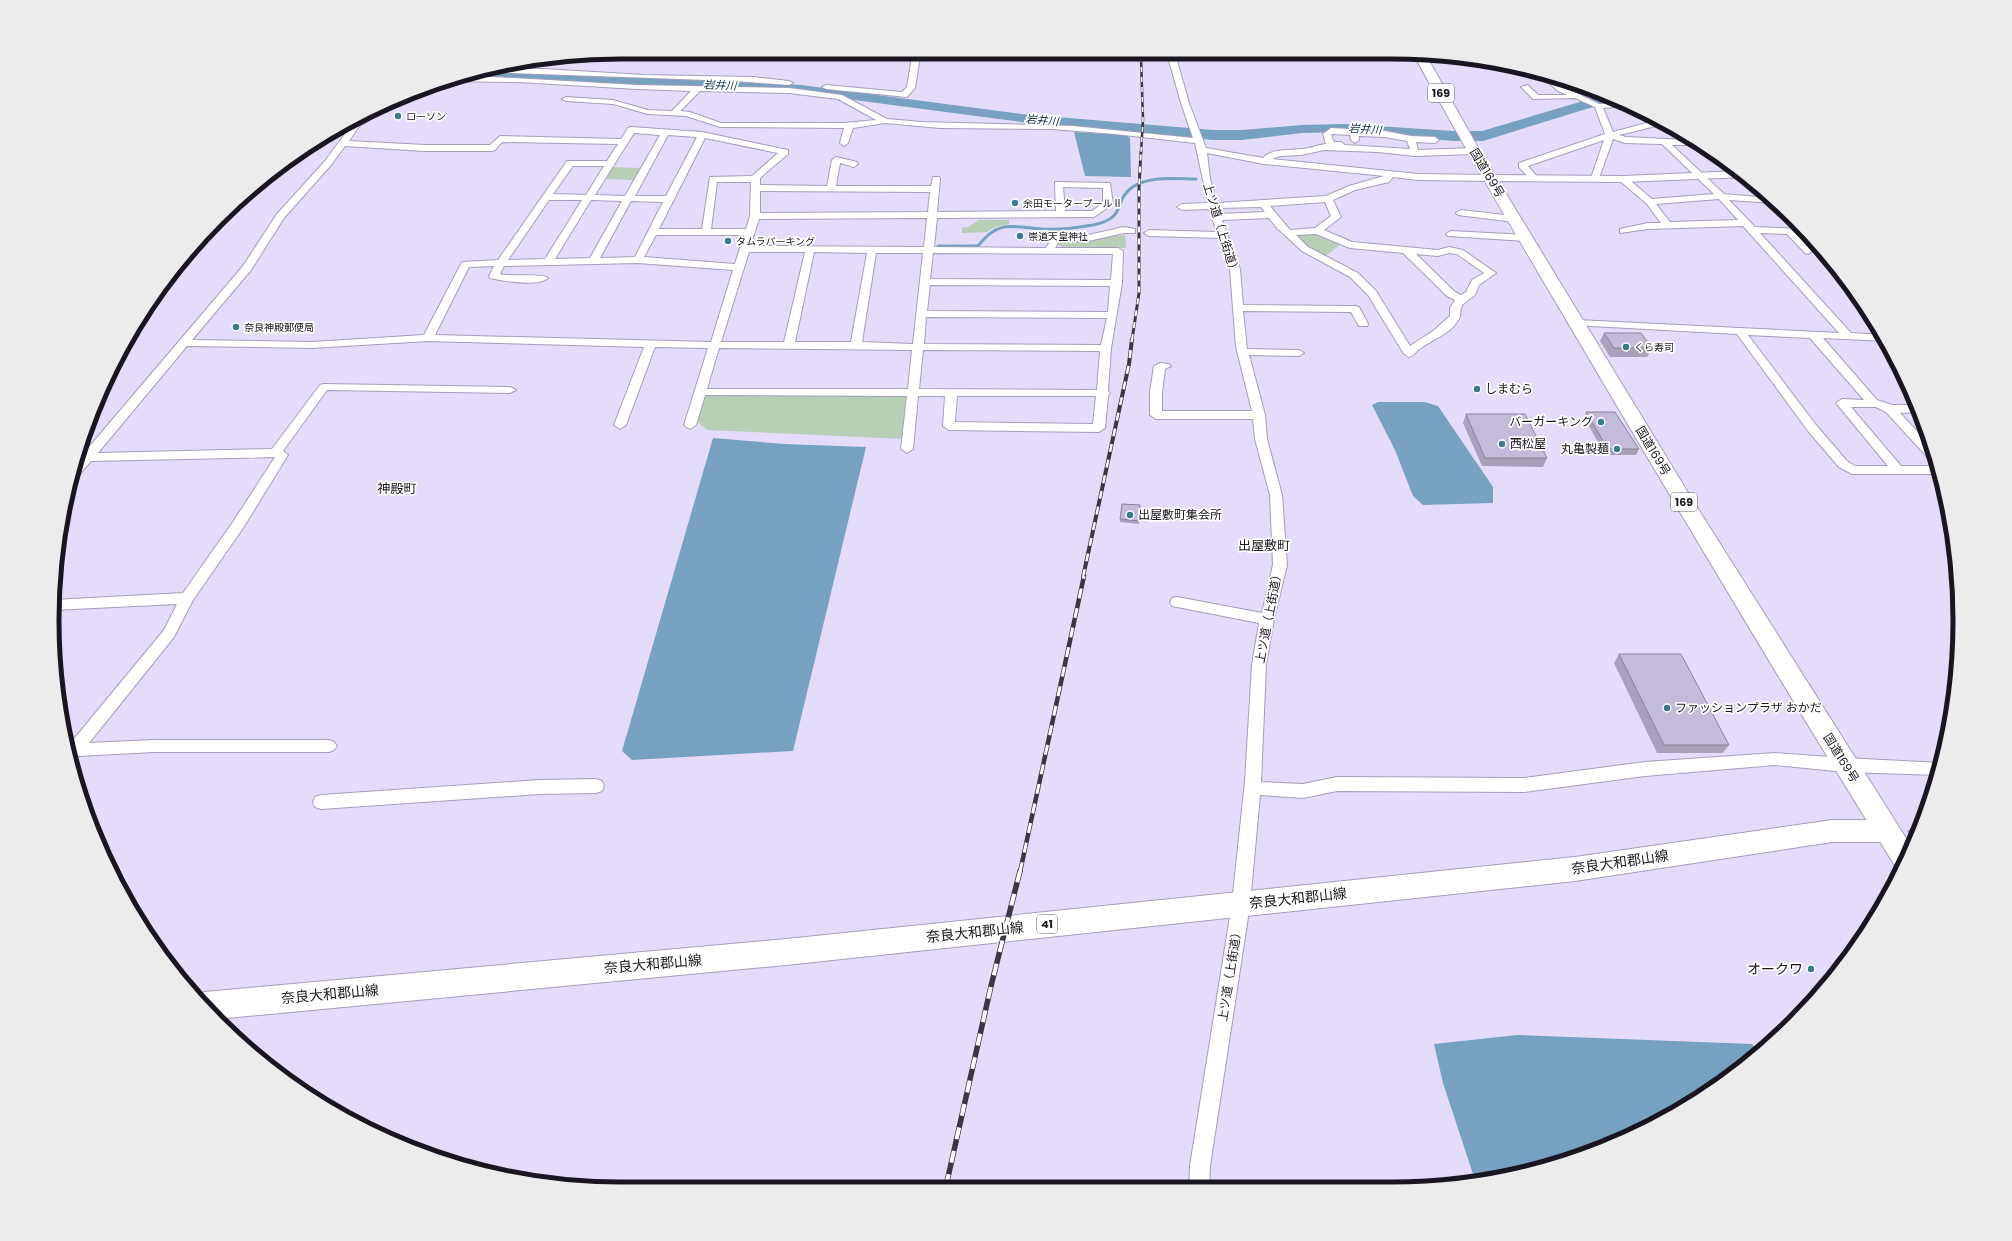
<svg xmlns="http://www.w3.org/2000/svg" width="2012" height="1241" font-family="Poppins,'Noto Sans JP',sans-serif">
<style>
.green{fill:#b8ceb6}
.water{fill:#77a1c0}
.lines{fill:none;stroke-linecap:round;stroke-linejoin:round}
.stream{stroke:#77a1c0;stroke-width:3}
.river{fill:#77a1c0;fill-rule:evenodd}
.minor-casing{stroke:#a59dba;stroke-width:2}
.tertiary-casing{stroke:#a59dba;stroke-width:2}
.primary-casing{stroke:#a59dba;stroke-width:2}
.trunk-casing{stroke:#a59dba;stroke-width:2}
.minor{fill:#fff;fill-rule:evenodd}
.tertiary{fill:#fff;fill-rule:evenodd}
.primary{fill:#fff;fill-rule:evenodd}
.trunk{fill:#fff;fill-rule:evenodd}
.rail-far4-casing{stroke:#3b3645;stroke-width:2.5}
.rail-far3-casing{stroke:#3b3645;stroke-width:3}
.rail-far2-casing{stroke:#3b3645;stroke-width:4}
.rail-far1-casing{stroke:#3b3645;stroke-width:4.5}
.rail-casing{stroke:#3b3645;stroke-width:5.5}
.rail-far4{stroke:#fff;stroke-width:1.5;stroke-dasharray:5;stroke-linecap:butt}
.rail-far3{stroke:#fff;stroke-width:2;stroke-dasharray:6;stroke-linecap:butt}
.rail-far2{stroke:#fff;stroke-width:2.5;stroke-dasharray:8;stroke-linecap:butt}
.rail-far1{stroke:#fff;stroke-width:3;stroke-dasharray:10;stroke-linecap:butt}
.rail{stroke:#fff;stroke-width:4;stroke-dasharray:12;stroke-linecap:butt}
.wall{fill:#a9a1bb}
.building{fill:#c4bbda;stroke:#898399}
.poi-dot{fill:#397b8d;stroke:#fff;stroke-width:1.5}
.labels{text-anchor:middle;stroke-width:3.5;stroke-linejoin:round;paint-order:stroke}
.far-poi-label{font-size:10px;fill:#1a1621;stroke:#fff;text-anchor:start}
.far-water-label{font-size:11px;font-style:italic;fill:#10334a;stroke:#fff}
.shield{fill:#fff;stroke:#5f5c64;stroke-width:1}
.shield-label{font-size:11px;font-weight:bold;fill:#1a1621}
.street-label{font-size:12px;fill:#1a1621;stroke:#fff}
.poi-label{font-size:12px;fill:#1a1621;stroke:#fff;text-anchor:start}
.neighbourhood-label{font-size:13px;fill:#1a1621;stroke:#fff}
.near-street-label{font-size:14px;fill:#1a1621;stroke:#fff}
.near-poi-label{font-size:14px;fill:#1a1621;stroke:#fff;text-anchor:end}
.rim{fill:none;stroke:#1a1621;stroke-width:5}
</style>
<rect width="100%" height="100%" fill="#e5dcfb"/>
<path class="green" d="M609,167L641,168L635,180L602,179Z
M979,220H1009V224L995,227L987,232L962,233V228L968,227Z
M1317,234L1341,244L1326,256L1303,245L1298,235Z
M1125,235L1126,248H1063L1057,244L1059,239L1098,238Z
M709,395H910L905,439L707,430L698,422L704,398Z"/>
<path class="water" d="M1074,132L1126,135L1130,138L1131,177L1085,176Z
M1378,402H1424L1438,406L1493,487V503L1423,505L1413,496L1395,450L1372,405Z
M713,438L784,444L866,447L793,751L632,760L622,751Z
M1517,1035L1752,1044L1758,1054L1676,1113L1539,1170L1475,1180L1443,1083L1434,1044Z"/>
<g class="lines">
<path class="stream" d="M938,246H978C999,219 1012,227 1041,229C1058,230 1076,228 1093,225C1127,218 1113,203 1130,189C1147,175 1176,179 1196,179"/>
<path class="river" d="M481,72L556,73L801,85L1021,114L1213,130H1242L1302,125L1344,124L1454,131H1482L1593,98L1608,95L1619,101L1596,106L1483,141H1454L1344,132L1302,133L1242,140H1213L1021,122L801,93L556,81L466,80L460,77Z"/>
<g class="minor-casing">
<path id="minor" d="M912,57H920L915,88L907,97L826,89L822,87L826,85L902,92L907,87Z
M1168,57H1176L1189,103L1206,148L1263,158C1273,148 1287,151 1300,149C1309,149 1317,145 1326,144L1323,134L1331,128L1385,131L1411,136L1435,137L1439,140L1435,143L1416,142L1418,150L1473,148L1477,151L1473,154L1415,156L1378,152L1324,150L1301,155L1280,156L1272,159L1418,174L1490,175L1494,178L1490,181L1418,180L1393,177L1389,182L1355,190L1333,200L1341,217L1324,230L1352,242L1438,250L1449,247L1463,250L1496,273L1479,285L1475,295L1463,304C1460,308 1461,312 1460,316C1456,331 1432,340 1421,348C1416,351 1414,356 1409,357L1404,354L1368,295L1350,277L1302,251L1277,228L1269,218L1222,220L1240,269L1243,305L1355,306L1359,307L1368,324L1367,326H1359L1351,312L1243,311L1247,349L1299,350L1304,353L1299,356L1249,355L1265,415L1267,439L1282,495L1287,565L1274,619L1266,665L1261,782L1303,784L1337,777L1524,778L1645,762L1775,753L1845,758L1941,763L1938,775L1845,772L1775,765L1645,776L1524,792L1337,791L1303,798L1260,795L1250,904L1210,1166L1209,1187H1189L1190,1166L1232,904L1245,781L1252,665L1259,623L1177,607L1172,606L1170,602L1172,598L1177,597L1262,613L1273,565L1270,495L1255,439L1253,419H1156L1150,415V392L1154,366L1160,363L1169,364L1171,366L1165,369L1162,392V411H1252L1236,347L1230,269L1219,238L1149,236L1144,233L1149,230L1217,232L1209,209L1182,210L1177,207L1182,204L1208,203L1195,143L1115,134L1052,129L940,128L885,123L853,128L848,143L844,146L840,143L844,128L720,127L686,116L648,114L613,104L566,101L562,99L566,97L613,100L648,110L672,111L691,91L637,89L518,82L443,81L459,77H494L637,85L789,88L842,95L887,119L922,122L1073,126L1193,138L1181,103ZM700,91L789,93L838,99L876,120L844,123H721L690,112L680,111ZM1333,134L1350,135L1351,140L1355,143L1359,140V136L1385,137L1407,141L1410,149L1345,145L1341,142H1334L1331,135ZM1207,153L1264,164L1384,176L1349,186L1326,196L1217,203L1210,179ZM1325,202L1331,216L1315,228L1290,230L1270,206ZM1261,207L1265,212L1220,214L1218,208ZM1316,234L1350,248L1403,253L1447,296L1455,300L1450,308V316L1433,331L1410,346L1376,291L1358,273L1308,247L1296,235ZM1449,253L1457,254L1484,273L1472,280L1466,292L1461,295L1455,292L1416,254L1438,256Z
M508,69H544L644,75L753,77L789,81L793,83L789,85L735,81L511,73H508Z
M1548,79L1557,81L1564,87L1599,104L1622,103L1628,106L1603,108L1613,132L1654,121L1660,125L1619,135L1626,137L1687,140L1695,145H1672L1724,194L1768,198L1774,203L1729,200L1755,227L1801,229L1809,236L1798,235L1813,251L1808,254L1805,253L1787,234L1760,233L1851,333L1883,335L1886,341L1823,338L1877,400L1892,405H1915L1918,412L1900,413L1932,447L1935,462L1931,461L1886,412L1876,407H1851L1901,466H1936L1938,474H1852L1839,467L1808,431L1737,334L1573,325L1572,323L1573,321L1577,320L1839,333L1743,226L1648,229L1620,233V229L1648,223H1661L1647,204L1620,181V177H1626L1652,199L1714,194L1662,144L1625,143L1613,139L1599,178L1595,181L1592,180L1591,178L1604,140L1528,166L1538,178L1534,181L1531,180L1519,167V163L1605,134L1595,107L1575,98L1533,99L1521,87L1528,85L1538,95H1567L1558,91L1548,82ZM1719,199L1738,220L1670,222L1656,204ZM1748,335L1810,338L1864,400L1842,399L1836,403L1888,466H1855L1847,461L1816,425Z
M353,123H356L360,125L349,141L425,145H490L500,136L621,139L628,128L631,127L702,132L788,150V154L760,178V185L827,186L832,160L836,157L857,162L858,164L854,167L840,163L836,186H931L933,177H939L940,179L937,212L1056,211L1055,182L1110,183L1113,204L1094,217L937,218L934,247L1046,248L1054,235L1057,234L1084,236L1124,227L1135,229V233H1124L1084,242L1060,240L1055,248H1118L1123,251L1122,283L1111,348L1108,391L1110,393L1108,396L1105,428L1099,432L949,430L943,426L945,396H918L913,449L907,453L901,449L907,396L705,395L696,425L690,429L684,425L708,348L655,347L626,425L620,429L614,425L644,347L428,341L312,348L187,346L98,453L272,449L320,385L324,384L510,387L516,390L510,393L327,390L283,451L288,455L243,528L193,600L174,637L89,743L154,740H329L334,742L337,746L334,750L329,752H154L78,756L72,760L69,745L164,630L177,604L53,610V600L183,593L233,522L275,457L91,461L78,476L74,477L79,453H84L243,266L277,214L325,161ZM634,133L660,135L625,196L595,195ZM668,135L697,137L666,196H635ZM705,138L778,153L752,176L710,177L702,229H659ZM502,142L618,144L607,161H567L498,260L462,262L424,335L312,342L192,340L251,270L284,218L331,165L345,146L425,151H492L495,150ZM573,166H604L586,195L553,194ZM717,182H751L750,216L746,229H711ZM1063,187L1103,188V203L1092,211H1065ZM760,191L930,192L928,212L760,213ZM549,200H582L545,259L508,260ZM591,200L622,201L590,258L555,259ZM631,201L663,202L635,257L600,258ZM927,218L924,247L750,246L759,219ZM656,235H744L735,264L644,257ZM749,252H805L784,342H721ZM814,252L867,253L851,342H795ZM876,253H923L913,344L862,342ZM933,253L1113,254L1111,280L930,279ZM638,263L733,270L711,342L435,335L469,267L494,266L489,276L490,278C502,281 539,287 548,278C543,273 511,277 500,274L504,266ZM930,285L1110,286L1108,312L927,311ZM926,317L1107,318L1101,345L924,344ZM719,348L912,350L908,389H707ZM923,350L1100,351L1097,390L919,389ZM957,396H1096L1093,424L955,422Z
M1461,210L1514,216L1519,219L1514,222L1458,215L1456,213Z
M1451,231L1526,235L1531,238L1526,241L1448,236L1446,234Z
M596,779L602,781L604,786L602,791L596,793L539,794L321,809L315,807L313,802L315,797L321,795L539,780Z"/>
</g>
<g class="tertiary-casing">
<path id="tertiary" d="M383,105L384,107L383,109C372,119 347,137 332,133L369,111Z
M1739,171L1745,177L1623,182L1490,181L1484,178L1490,175L1623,176Z"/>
</g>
<g class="primary-casing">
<path id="primary" d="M1832,820H1887L1896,823L1900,831L1896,839L1887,842H1832L1575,881L786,965L216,1019L196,995L205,992L786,939L1575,857Z"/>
</g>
<g class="trunk-casing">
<path id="trunk" d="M1415,57H1427L1480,151L1695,504L1911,846L1902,871L1897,869C1801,716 1709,561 1617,406C1549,290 1479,175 1415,57Z"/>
</g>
<use href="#minor" class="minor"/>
<use href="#tertiary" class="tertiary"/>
<use href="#primary" class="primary"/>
<use href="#trunk" class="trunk"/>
<g class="rail-far4-casing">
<path id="rail-far4" d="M1141,57L1143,120L1141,152"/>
</g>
<g class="rail-far3-casing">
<path id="rail-far3" d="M1132,340L1139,293V188L1141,151"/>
</g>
<g class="rail-far2-casing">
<path id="rail-far2" d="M1083,577L1129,364L1132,339"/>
</g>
<g class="rail-far1-casing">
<path id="rail-far1" d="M1020,872L1084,576"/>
</g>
<g class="rail-casing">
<path id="rail" d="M946,1186L991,986L1020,871"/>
</g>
<use href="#rail-far4" class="rail-far4"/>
<use href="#rail-far3" class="rail-far3"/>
<use href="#rail-far2" class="rail-far2"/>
<use href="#rail-far1" class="rail-far1"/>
<use href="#rail" class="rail"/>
</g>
<path class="wall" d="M1604,333L1652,348L1647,357H1610L1600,341Z
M1586,412L1639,449L1636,455H1605L1584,417Z
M1466,414L1547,458L1543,467L1482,466L1463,423Z
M1122,504L1140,505L1139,524L1120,522Z
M1619,654L1729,745L1723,753H1657L1614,663Z
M1916,824H1920L1913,841L1907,831Z"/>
<path class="building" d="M1604,333H1641L1652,348H1614Z
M1586,412H1615L1639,449H1608Z
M1466,414H1525L1547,458H1485Z
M1122,504L1140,505L1139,521L1120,519Z
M1619,654H1681L1729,745H1664Z
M1916,824H1920L1918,827Z"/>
<g class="poi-dot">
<circle cx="398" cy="116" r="4"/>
<circle cx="1015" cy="203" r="4"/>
<circle cx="1020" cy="236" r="4"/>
<circle cx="728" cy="241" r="4"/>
<circle cx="236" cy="327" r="4"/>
<circle cx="1626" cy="347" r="4"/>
<circle cx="1477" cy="389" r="4"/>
<circle cx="1601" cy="422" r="4"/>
<circle cx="1502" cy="444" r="4"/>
<circle cx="1617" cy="449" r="4"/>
<circle cx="1130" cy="515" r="4"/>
<circle cx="1667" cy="708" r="4"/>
<circle cx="1811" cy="969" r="4"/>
</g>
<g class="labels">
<g class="far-poi-label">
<text x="406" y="120">ローソン</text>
<text x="1023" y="207">余田モータープールⅡ</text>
<text x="1028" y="240">崇道天皇神社</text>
<text x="736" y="245">タムラパーキング</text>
<text x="244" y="331">奈良神殿郵便局</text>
<text x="1634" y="351">くら寿司</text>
</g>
<g class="far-water-label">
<text transform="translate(720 85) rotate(3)" y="4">岩井川</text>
<text transform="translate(1042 120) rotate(5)" y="4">岩井川</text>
<text transform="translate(1365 129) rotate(4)" y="4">岩井川</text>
</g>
<g class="shield">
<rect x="1428" y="84" width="26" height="18" rx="3"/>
<rect x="1671" y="493" width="26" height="18" rx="3"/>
<rect x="1037" y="915" width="20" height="18" rx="3"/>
</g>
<g class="shield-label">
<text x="1441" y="97">169</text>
<text x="1684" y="506">169</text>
<text x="1047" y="928">41</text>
</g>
<g class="street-label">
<text transform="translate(1487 173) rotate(59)" y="4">国道169号</text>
<text transform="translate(1221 229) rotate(73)" y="4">上ツ道（上街道）</text>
<text transform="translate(1653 451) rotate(59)" y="4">国道169号</text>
<text transform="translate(1269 616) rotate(-79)" y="4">上ツ道（上街道）</text>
<text transform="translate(1841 758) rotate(58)" y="4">国道169号</text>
<text transform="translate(1230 974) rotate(-81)" y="4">上ツ道（上街道）</text>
</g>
<g class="poi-label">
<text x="1485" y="393">しまむら</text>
<text x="1593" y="426" text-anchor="end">バーガーキング</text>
<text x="1510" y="448">西松屋</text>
<text x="1609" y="453" text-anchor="end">丸亀製麺</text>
<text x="1138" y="519">出屋敷町集会所</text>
<text x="1675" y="712">ファッションプラザ おかだ</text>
</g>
<g class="neighbourhood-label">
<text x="397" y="493">神殿町</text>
<text x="1264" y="550">出屋敷町</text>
</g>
<g class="near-street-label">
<text transform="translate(1620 862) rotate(-8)" y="5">奈良大和郡山線</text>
<text transform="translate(1298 898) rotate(-6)" y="5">奈良大和郡山線</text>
<text transform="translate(975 932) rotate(-6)" y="5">奈良大和郡山線</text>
<text transform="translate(653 964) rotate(-5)" y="5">奈良大和郡山線</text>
<text transform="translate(330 994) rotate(-5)" y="5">奈良大和郡山線</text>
</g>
<g class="near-poi-label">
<text x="1803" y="974">オークワ</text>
</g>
</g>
<path d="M0 0H2012V1241H0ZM620 59H1392A561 561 0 0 1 1953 620V621A561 561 0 0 1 1392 1182H620A561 561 0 0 1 59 621V620A561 561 0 0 1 620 59Z" fill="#edeced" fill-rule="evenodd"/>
<path class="rim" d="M620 59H1392A561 561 0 0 1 1953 620V621A561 561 0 0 1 1392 1182H620A561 561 0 0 1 59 621V620A561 561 0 0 1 620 59Z"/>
</svg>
